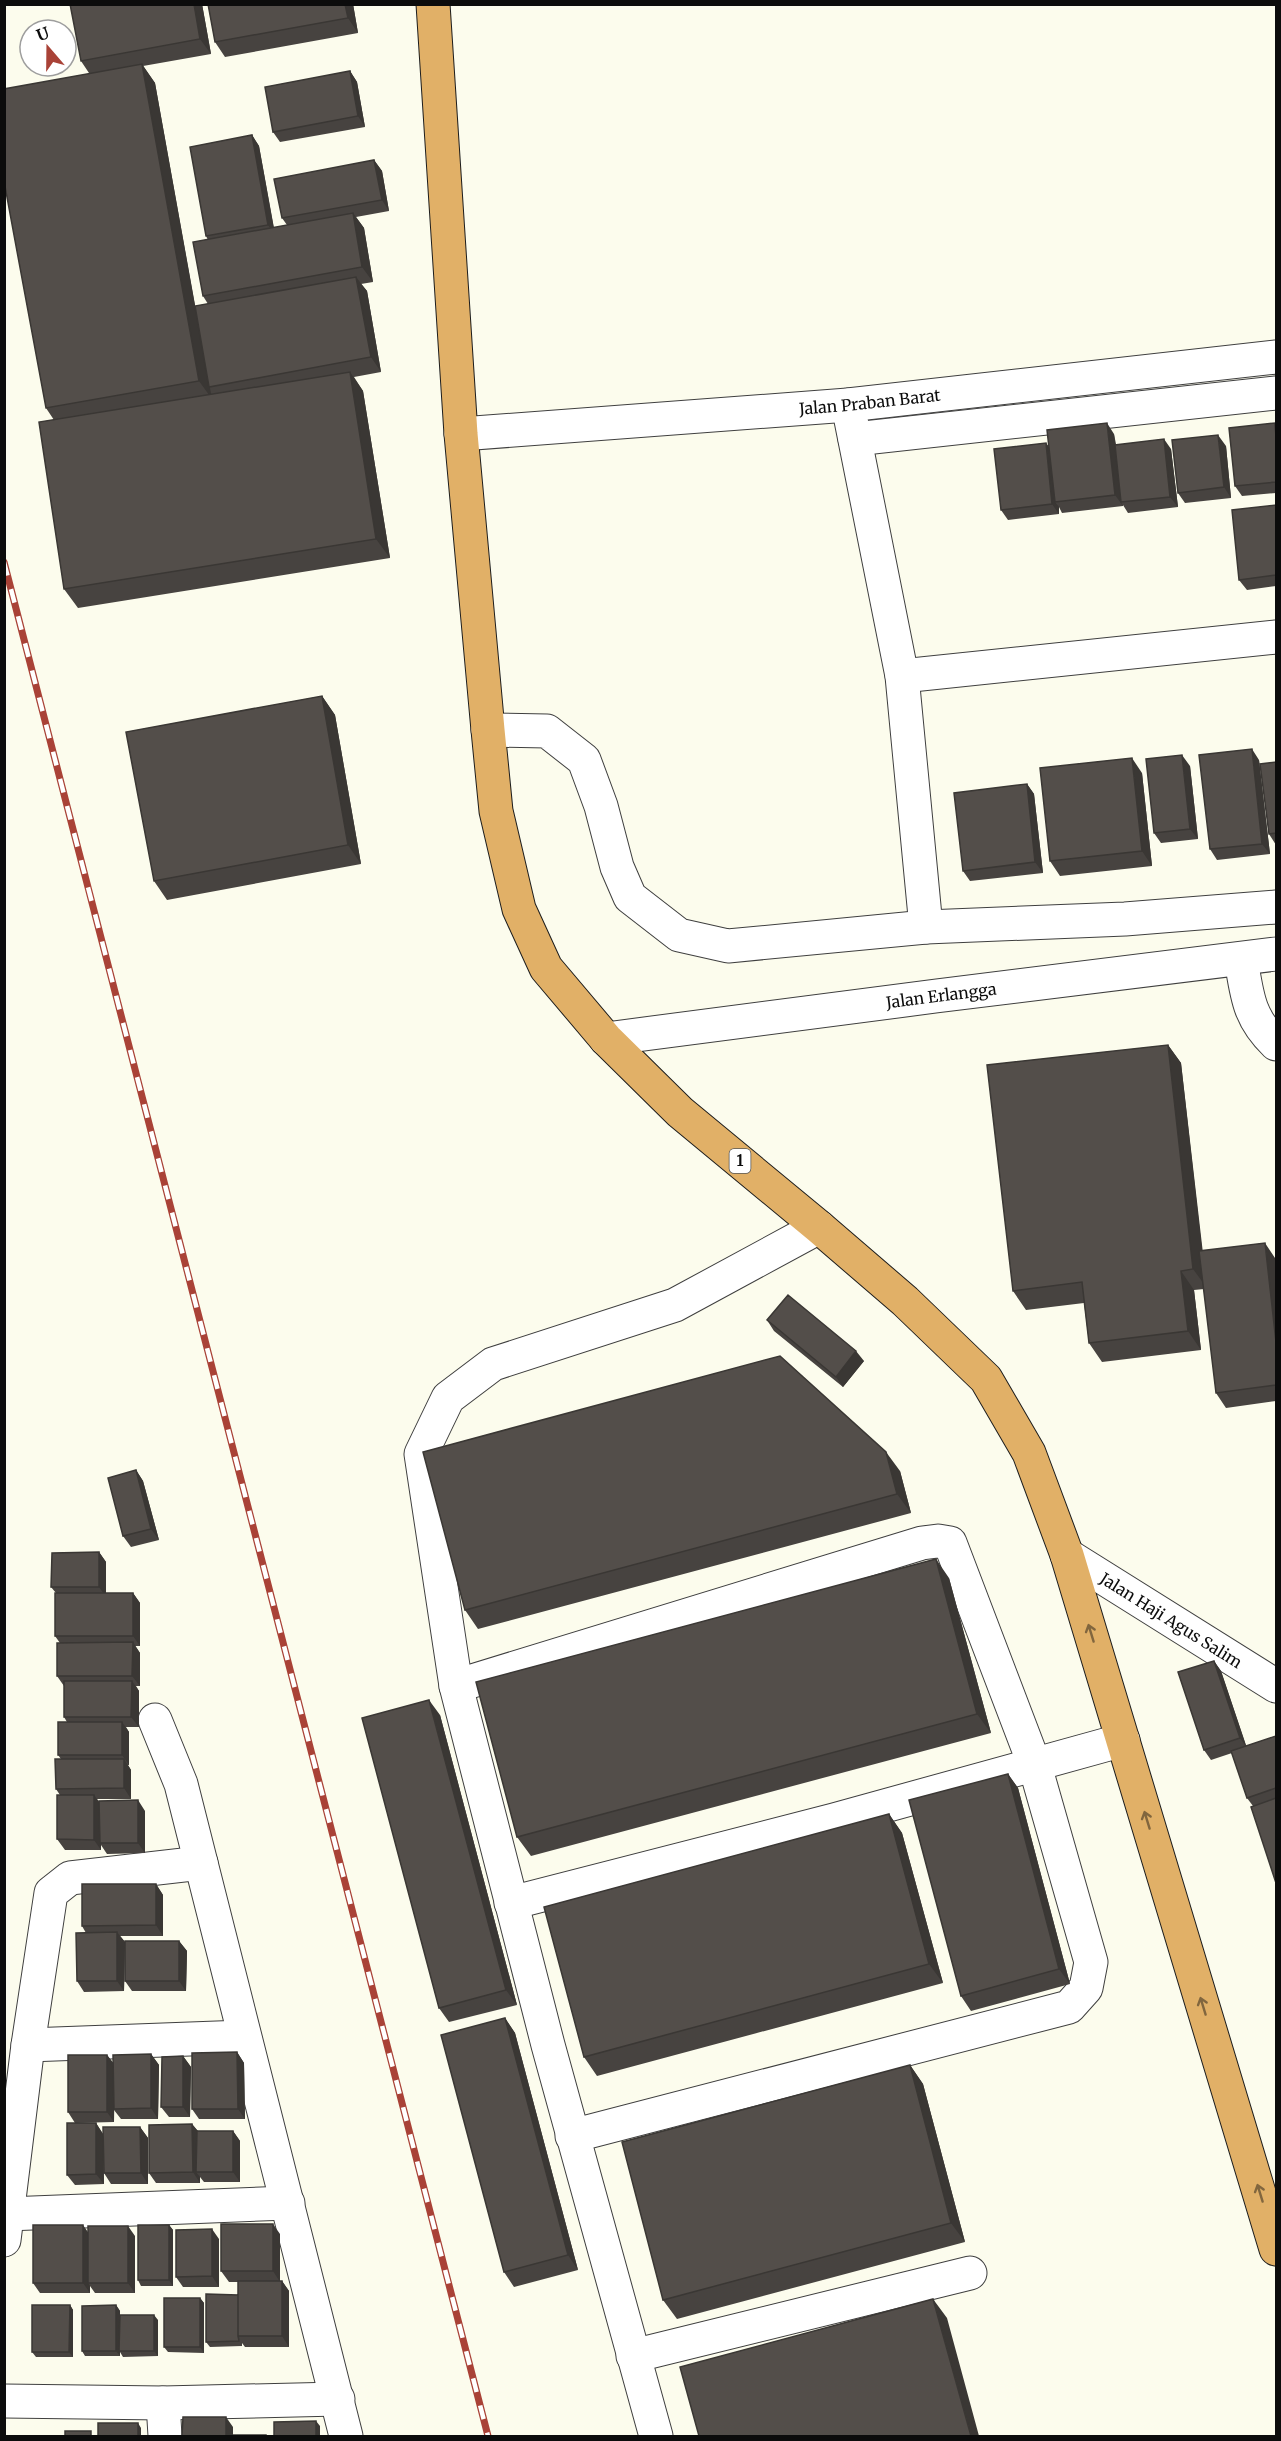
<svg xmlns="http://www.w3.org/2000/svg" width="1281" height="2441" font-family="Merriweather,serif">
<style>
.lines{fill:none;stroke-linecap:round;stroke-linejoin:round}
.minor-casing{stroke:#3f3f3f;stroke-width:35}
.highway-casing{stroke:#1d1d1d;stroke-width:35}
.minor{stroke:#fff;stroke-width:33}
.highway{stroke:#e1b067;stroke-width:33}
.rail-casing{stroke:#a94237;stroke-width:7}
.rail{stroke:#fff;stroke-width:4.5;stroke-dasharray:14;stroke-linecap:butt}
.wall{fill:#474340}
.shaded-wall{fill:#3a3734}
.building{fill:#534e4a;stroke:#3a3734;stroke-width:1.5}
.oneway{stroke:#81663e}
.labels{text-anchor:middle;stroke-width:6;stroke-linejoin:round;paint-order:stroke}
.shield{fill:#fff;stroke:#555;stroke-width:1.5}
.shield-label{font-size:15px;font-weight:bold;fill:#0c0c0c}
.street-label{font-size:16px;fill:#0c0c0c;stroke:#fff}
</style>
<rect width="100%" height="100%" fill="#fcfced"/>
<g class="lines">
<g class="minor-casing">
<g id="minor">
<path d="M848,405L902,676L926,927"/>
<path id="s1" d="M461,434L848,405L1276,357"/>
<path d="M855,439L1276,393"/>
<path d="M902,676L1276,637"/>
<path d="M488,730L547,731L584,760L601,806L617,867L630,897L679,935L728,946L926,927L1125,919L1276,907"/>
<path d="M1241,959C1247,995 1248,1017 1276,1044"/>
<path id="s2" d="M606,1039L936,996L1276,954"/>
<path id="s3" d="M1067,1555L1276,1686"/>
<path d="M456,1686L922,1543L938,1541L950,1543L1035,1766L1091,1962L1086,1988L1069,2007L572,2136"/>
<path d="M155,1720L181,1784L346,2436"/>
<path d="M511,1903L834,1820L1123,1740"/>
<path d="M28,2045L244,2037"/>
<path d="M7,2214L288,2203"/>
<path d="M4,2240L28,2045L51,1893L70,1878L201,1863"/>
<path d="M633,2356L970,2273"/>
<path d="M4,2401L163,2403L338,2399"/>
<path d="M163,2403L165,2436"/>
<path d="M656,2436L548,2045L456,1686L421,1454L448,1398L493,1364L675,1305L819,1227"/>
</g>
</g>
<g class="highway-casing">
<path id="highway" d="M433,4L461,434L488,730L496,811L519,909L546,968L606,1039L680,1112L819,1227L905,1301L986,1379L1029,1453L1067,1555L1276,2249"/>
</g>
<use href="#minor" class="minor"/>
<use href="#highway" class="highway"/>
<g class="rail-casing">
<path id="rail" d="M4,562L488,2436"/>
</g>
<use href="#rail" class="rail"/>
</g>
<path class="wall" d="M202,4L211,54L143,66L155,83L195,306L208,304L203,296L208,240L206,236L252,135L259,146L274,228L287,225L282,218L374,160L382,171L389,211L356,217L364,228L373,282L361,284L367,291L381,372L354,377L363,391L390,558L78,608L64,589L54,420L46,408L89,73L81,61Z
M208,4H353L358,33L225,57L215,42Z
M350,71L357,82L365,127L280,142L273,132Z
M1275,423L1276,425V493L1242,496L1235,486Z
M1114,434L1116,444L1171,449L1178,507L1128,513L1123,505V506L1062,513L1059,507V514L1008,520L1001,510L1046,443L1049,447Z
M1226,446L1231,498L1185,503L1178,493Z
M1276,505V586L1247,590L1239,580Z
M322,696L335,715L361,864L167,900L154,881Z
M1259,760L1270,854L1217,860L1210,849Z
M1276,762V845L1269,834Z
M1190,766L1198,839L1161,843L1154,833Z
M1142,773L1152,866L1060,876L1050,861Z
M1027,784L1034,794L1043,873L970,881L963,871Z
M1168,1045L1181,1063L1202,1250L1275,1258L1276,1267V1401L1226,1408L1216,1393L1204,1289L1194,1290L1201,1350L1102,1362L1089,1343L1084,1303L1026,1310L1013,1291Z
M767,1320L864,1361L843,1387L774,1331Z
M136,1470L143,1481L159,1540L131,1547L123,1536Z
M900,1471L911,1513L478,1629L465,1610Z
M99,1552L106,1562V1593H133L140,1603V1646H135L140,1653V1686H136L139,1691V1727H126L129,1732V1765H128L131,1770V1799H97L99,1802L145,1811V1853L107,1854L101,1845V1850H65L57,1839L60,1795L56,1789L61,1759L58,1755L67,1722L64,1717V1686L57,1676L60,1643L55,1636L56,1593L51,1587Z
M949,1578L991,1733L531,1856L517,1837Z
M1214,1661L1221,1671L1246,1746L1276,1736V1883L1253,1806L1247,1798L1232,1753L1211,1760L1204,1750Z
M440,1715L517,2005L449,2022L439,2008Z
M1008,1774L1018,1788L1070,1984L971,2011L961,1996Z
M889,1814L902,1833L943,1983L597,2076L584,2057Z
M156,1884L163,1895V1936H120L125,1942L124,1991L84,1992L77,1981L86,1933L82,1926Z
M179,1941L187,1951L186,1991H132L125,1981Z
M505,2018L515,2033L578,2270L514,2287L504,2272Z
M237,2052L244,2063L245,2119H199L192,2109Z
M151,2054L159,2065L158,2119H121L114,2110V2122L75,2123L68,2112L107,2055L113,2063Z
M183,2056L191,2067L190,2117H169L161,2107Z
M910,2065L923,2084L965,2242L677,2319L663,2300Z
M96,2123L103,2134L104,2184L75,2185L67,2175Z
M192,2124L198,2131H233L240,2141V2182H204L200,2177V2183H156L149,2173Z
M140,2127L148,2138V2184H111L104,2173Z
M169,2225L173,2230V2286H141L138,2280Z
M88,2233L135,2236V2293H95L90,2286V2293H40L33,2283Z
M280,2234V2281H282L289,2291V2347H245L242,2343V2346L210,2347L206,2342L238,2295V2282H229L221,2271Z
M219,2239V2287H183L176,2277Z
M200,2298L204,2303V2353L168,2352L164,2347Z
M70,2305L73,2310V2357H36L32,2352Z
M116,2305L120,2311V2315L158,2320V2356L123,2357L120,2352V2356H85L82,2351Z"/>
<path class="shaded-wall" d="M194,4H202L211,54L200,39Z
M345,4H353L358,33L348,18Z
M142,64L155,83L212,399L199,381Z
M350,71L357,82L365,127L358,116Z
M252,135L259,146L275,235L268,225Z
M374,160L382,171L389,211L382,200Z
M353,213L364,228L373,282L362,267Z
M356,277L367,291L381,372L371,357Z
M350,372L363,391L390,558L376,539Z
M1107,423L1114,434L1122,502H1121L1123,506L1115,495Z
M1218,435L1226,446L1231,498L1224,487Z
M1164,439L1171,449L1178,507L1170,497Z
M1046,443L1053,453L1055,502L1059,507V514L1052,504Z
M322,696L335,715L361,864L348,845Z
M1252,749L1259,760L1270,854L1262,844Z
M1182,755L1190,766L1198,839L1190,829Z
M1132,758L1142,773L1152,866L1142,851Z
M1027,784L1034,794L1043,873L1035,862Z
M1168,1045L1181,1063L1207,1288L1193,1269Z
M1265,1243L1275,1258L1276,1267V1342Z
M1181,1271L1194,1290L1201,1350L1188,1331Z
M856,1351L864,1361L843,1387L836,1377Z
M886,1452L900,1471L911,1513L897,1494Z
M136,1470L143,1481L159,1540L151,1529Z
M99,1552L106,1562V1597L99,1587Z
M936,1559L949,1578L991,1733L977,1714Z
M133,1593L140,1603V1646L133,1636Z
M133,1642L140,1653V1686L132,1676Z
M1214,1661L1221,1671L1247,1748L1240,1738Z
M132,1681L139,1691V1727L131,1717Z
M429,1700L440,1715L517,2005L506,1990Z
M122,1722L129,1732V1765L122,1755Z
M124,1759L131,1770V1799L124,1788Z
M1008,1774L1018,1788L1070,1984L1059,1969Z
M94,1795L102,1806L100,1843L101,1845V1850L94,1840Z
M138,1800L145,1811V1853L138,1843Z
M889,1814L902,1833L943,1983L929,1964Z
M156,1884L163,1895V1936L156,1925Z
M117,1932L125,1942L124,1991L117,1981Z
M179,1941L187,1951L186,1991L179,1981Z
M505,2018L515,2033L578,2270L568,2255Z
M237,2052L244,2063L245,2119L238,2109Z
M151,2054L159,2065L158,2119L151,2108Z
M107,2055L115,2065L114,2122L107,2112Z
M183,2056L191,2067L190,2117L183,2107Z
M910,2065L923,2084L965,2242L951,2223Z
M96,2123L103,2134L104,2184L96,2174Z
M192,2124L200,2134L196,2172L200,2177V2183L193,2172Z
M140,2127L148,2138V2184L141,2173Z
M233,2131L240,2141V2182L233,2172Z
M273,2224L280,2234V2282L273,2271Z
M83,2225L90,2235L88,2283L90,2286V2293L83,2283Z
M169,2225L173,2230V2286L169,2280Z
M128,2226L135,2236V2293L128,2283Z
M212,2229L219,2239V2287L212,2276Z
M282,2281L289,2291V2347L282,2336Z
M200,2298L204,2303V2353L200,2347Z
M933,2299L947,2318L979,2436H971Z
M70,2305L73,2310V2357L69,2352Z
M116,2305L120,2311V2356L116,2351Z
M154,2315L158,2320V2356L154,2351Z
M226,2417L233,2427V2436H226Z
M316,2421L320,2426V2436H316Z
M138,2423L141,2428V2436H138Z"/>
<path class="building" d="M70,4H194L200,39L81,61Z
M208,4H345L348,18L215,42Z
M142,64L199,381L46,408L4,181V89Z
M350,71L358,116L273,132L265,87Z
M252,135L268,225L206,236L190,147Z
M374,160L382,200L282,218L274,179Z
M353,213L362,267L203,296L193,242Z
M356,277L371,357L209,387L195,306Z
M350,372L376,539L64,589L39,422Z
M1107,423L1115,495L1055,502L1047,430Z
M1275,423L1276,437V482L1235,486L1229,428Z
M1218,435L1224,487L1178,493L1172,440Z
M1164,439L1170,497L1121,502L1115,445Z
M1046,443L1052,504L1001,510L994,449Z
M1276,505V575L1239,580L1232,510Z
M322,696L348,845L154,881L126,732Z
M1252,749L1262,844L1210,849L1199,755Z
M1182,755L1190,829L1154,833L1146,759Z
M1132,758L1142,851L1050,861L1040,768Z
M1276,762V833L1269,834L1260,764Z
M1027,784L1035,862L963,871L954,793Z
M1168,1045L1193,1269L1181,1271L1188,1331L1089,1343L1082,1282L1013,1291L987,1065Z
M1265,1243L1276,1342V1385L1216,1393L1199,1251Z
M788,1295L856,1351L836,1377L767,1320Z
M780,1356L886,1452L897,1494L465,1610L423,1452Z
M136,1470L151,1529L123,1536L108,1478Z
M99,1552V1587H51L52,1553Z
M936,1559L977,1714L517,1837L476,1682Z
M55,1593H133V1636H55Z
M133,1642L132,1676H57V1643Z
M1214,1661L1240,1738L1204,1750L1178,1672Z
M64,1681H132L131,1717H64Z
M429,1700L506,1990L439,2008L362,1718Z
M58,1722H122V1755H58Z
M1276,1736V1788L1247,1798L1231,1751Z
M55,1759H124V1788L56,1789Z
M1008,1774L1059,1969L961,1996L909,1800Z
M57,1795H94V1840L57,1839Z
M1276,1798V1883L1251,1807Z
M138,1800V1843H100L99,1801Z
M889,1814L929,1964L584,2057L544,1907Z
M82,1884H156V1925L82,1926Z
M117,1932V1981H77L76,1933Z
M125,1941H179V1981H125Z
M505,2018L568,2255L504,2272L441,2035Z
M237,2052L238,2109H192V2053Z
M151,2054V2108L114,2109L113,2055Z
M68,2055H107V2112H68Z
M183,2056V2107H161L162,2057Z
M910,2065L951,2223L663,2300L622,2142Z
M67,2123H96V2174L67,2175Z
M192,2124L193,2172L149,2173V2125Z
M103,2127H140L141,2173H104Z
M197,2131H233V2172H196Z
M221,2224H273V2271H221Z
M33,2225H83V2283H33Z
M138,2225H169V2280H138Z
M88,2226H128V2283H88Z
M212,2229V2276L176,2277V2230Z
M238,2281H282V2336H238Z
M206,2294L238,2295V2336L239,2341L206,2342Z
M164,2298H200V2347H164Z
M933,2299L971,2436H699L680,2367Z
M32,2305H70L69,2352H32Z
M116,2305V2351H82V2306Z
M120,2315H154V2351H119Z
M183,2417H226V2436H182Z
M316,2421V2436H274V2422Z
M98,2423H138V2436H98Z
M65,2431H91V2436H65Z
M233,2435H266V2436H233Z"/>
<defs><path id="oneway-shaft" d="M-6 0H5M1.5-3L5.5 0L1.5 3" fill="none" stroke-width="1.6" stroke-linecap="round" stroke-linejoin="round" transform="scale(1.5)"/></defs>
<g class="oneway">
<use href="#oneway-shaft" transform="translate(1091 1633) rotate(-107)"/>
<use href="#oneway-shaft" transform="translate(1147 1820) rotate(-107)"/>
<use href="#oneway-shaft" transform="translate(1203 2006) rotate(-107)"/>
<use href="#oneway-shaft" transform="translate(1260 2193) rotate(-107)"/>
</g>
<g class="labels">
<rect class="shield" x="729.5" y="1149" width="21" height="24" rx="4.5"/>
<g class="shield-label">
<text x="740" y="1166">1</text>
</g>
<g class="street-label">
<text dy="6" stroke="none"><textPath href="#s1" startOffset="410">Jalan Praban Barat</textPath></text>
<text dy="6" stroke="none"><textPath href="#s2" startOffset="338">Jalan Erlangga</textPath></text>
<text dy="6" stroke="none"><textPath href="#s3" startOffset="123">Jalan Haji Agus Salim</textPath></text>
</g>
</g>
<rect width="1281" height="2441" fill="none" stroke="#0c0c0c" stroke-width="12"/>
<g transform="translate(48 48) rotate(340)"><circle r="28" fill="#ffffff" stroke="#9e9e9e" stroke-width="1.5"/>
<path d="M0-4.5L10 22L0 15L-10 22Z" fill="#a94237"/>
<text y="-9" font-size="16" font-weight="bold" text-anchor="middle" fill="#0c0c0c">U</text>
</g>
</svg>
